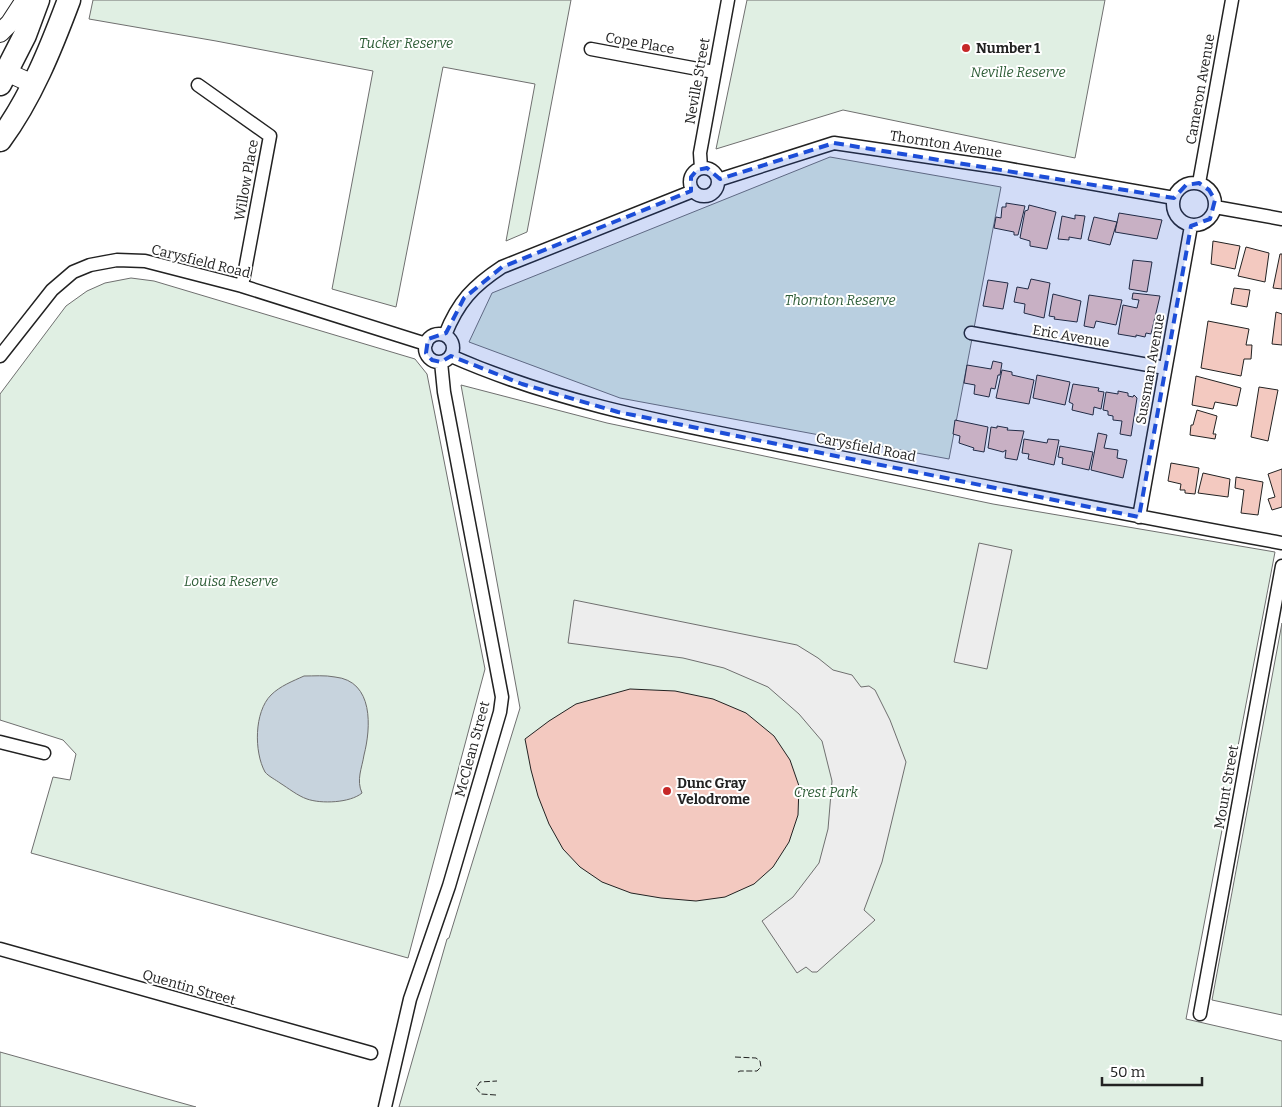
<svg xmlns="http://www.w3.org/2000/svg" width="1282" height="1107" font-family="Bitter,serif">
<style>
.green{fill:#e0efe3;stroke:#6f6f6f}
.parking{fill:#ededed;stroke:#6f6f6f}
.water{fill:#c7d3dd;stroke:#6f6f6f}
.building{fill:#f3c9c0;stroke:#222}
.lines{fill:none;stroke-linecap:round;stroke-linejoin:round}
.street-casing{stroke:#222;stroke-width:15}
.secondary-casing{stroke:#222;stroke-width:20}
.highway-casing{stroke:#222;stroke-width:25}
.street{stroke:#fff;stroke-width:12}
.secondary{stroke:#fff;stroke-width:18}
.highway{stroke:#fff;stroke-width:22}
.fence{stroke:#222;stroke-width:1;stroke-dasharray:6 2.5;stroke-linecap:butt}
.marked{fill:#1d4ed8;fill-opacity:0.2;stroke:#1d4ed8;stroke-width:4;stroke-dasharray:10 6;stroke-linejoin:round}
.poi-dot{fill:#c62828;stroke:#fff;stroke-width:2}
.labels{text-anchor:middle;stroke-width:4;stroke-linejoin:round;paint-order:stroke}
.park-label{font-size:14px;font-style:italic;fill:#2f5e38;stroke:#fff}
.street-label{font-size:14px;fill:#222;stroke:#fff}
.poi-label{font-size:14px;font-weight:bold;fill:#222;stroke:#fff;text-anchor:start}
</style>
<rect width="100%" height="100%" fill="#fff"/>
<path class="green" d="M93,0H571L527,232L506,241L535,84L443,67L396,307L332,289L373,71L216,41L89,19Z
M747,0H1105L1075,158L843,110L716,149Z
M830,157L1001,187L949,459L620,398L469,342L492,293Z
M131,278L154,281L415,359L427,374L485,669L408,958L31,853L53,777L70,780L76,754L63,740L0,720V394L66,306L87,291L105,283Z
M461,385L607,423L993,504L1275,552L1186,1019L1282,1041V1107H399L447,939L449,938L520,708Z
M1282,623V1015L1212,1000Z
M0,1052L196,1107H0Z"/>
<path class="parking" d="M979,543L1012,550L987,669L954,662Z
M574,600L797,645L818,658L833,670L852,675L861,687L869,686L875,690L890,720L906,762L882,862L864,910L875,920L817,972H812L806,967L797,973L762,921L793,897L819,863L828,829L832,781L822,741L799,714L768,687L724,668L683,658L568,643Z"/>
<path class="water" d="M304,676C314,676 325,675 335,677C374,681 371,728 364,755C362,768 356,780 362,793C350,803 321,804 307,799C298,796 288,788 280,783C276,780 268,776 265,772C254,752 254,712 271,695C280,686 293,681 304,676Z"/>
<path class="building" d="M1006,203L1025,206L1018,235H1014V232L994,228L996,217L1001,218L1002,207H1006Z
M1029,205L1056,212L1047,249L1030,246V241L1020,238L1025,211L1028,210Z
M1119,213L1162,220L1157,239L1115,232Z
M1075,215L1085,216L1081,239L1069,237V240L1058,239L1062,216L1075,219Z
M1094,217L1117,222L1110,245L1088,240Z
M1213,241L1240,246L1235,269L1211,264Z
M1246,247L1269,253L1265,282L1238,276Z
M1280,254H1282V289L1273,288Z
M1133,260L1152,262L1147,292L1129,289Z
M1031,279L1050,283L1044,318L1024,313L1025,304L1014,302L1017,287L1028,289Z
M988,280L1008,283L1003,309L983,306Z
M1234,288L1250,290L1247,307L1231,304Z
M1133,293L1160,296L1151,334L1146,333L1145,337L1136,335V337L1118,334L1123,305L1137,308L1139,300L1132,299Z
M1053,294L1081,301L1077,322L1054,319L1055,317L1049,316Z
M1089,295L1122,300L1116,325L1096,321L1094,328L1084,326Z
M1276,312L1282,314V345L1272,344Z
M1208,321L1249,329L1246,345H1252L1251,359H1244L1241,376L1201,368Z
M993,361L1002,363L1000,375H998L995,389L991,388L989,397L974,394L975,385L964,383L967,365L991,369Z
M1002,370L1012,372V375L1034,380L1029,404L996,398Z
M1037,375L1070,382L1065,405L1033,398Z
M1196,376L1241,388L1237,406L1215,402L1213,409L1192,405Z
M1073,384L1099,388L1098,391L1104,392L1101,409L1094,407L1093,415L1072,410L1073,404L1069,402Z
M1259,387L1278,390L1268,441L1251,437Z
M1118,391L1128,393V396L1133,397L1134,395L1137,398L1131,436L1120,434L1122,421L1113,420V416L1108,415V411L1103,410L1106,392L1118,394Z
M1197,410L1217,416L1213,434H1216L1215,439L1190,435L1191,425H1193Z
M955,420L988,427L984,452L973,450L974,448L959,443L960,436L953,434Z
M997,426L1008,428L1007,430L1024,431L1017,460L1005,458L1006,450L1003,452L988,448L991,427L997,428Z
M1098,433L1107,435L1104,448L1118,450L1117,458L1127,460L1123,478L1091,470Z
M1024,439L1047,443L1048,439L1059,440L1054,465L1028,459L1029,454L1022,453Z
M1060,446L1093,452L1089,470L1062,464L1063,458L1058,457Z
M1171,463L1199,468L1195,494L1185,493V490H1180L1181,484L1168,481Z
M1282,469V507L1272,510L1268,499L1275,497L1268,474Z
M1203,473L1230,479L1228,497L1198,493Z
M1236,477L1263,482L1258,515L1241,513L1244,490L1235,488Z
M630,689L675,691L713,699L746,713L774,736L790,760L799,786L798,815L789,842L773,867L754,884L725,897L696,901L661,898L631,893L602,882L580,867L563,849L549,824L538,796L531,770L525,739L549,721L576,704Z"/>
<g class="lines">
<g class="street-casing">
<path id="street" d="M591,49L714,72
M198,85L270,136L242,286
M701,168L700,153L728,0
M690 182a14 14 0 1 1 28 0a14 14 0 1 1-28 0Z
M718,180L834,143L1004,168L1174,198
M1173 204a21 21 0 1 1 42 0a21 21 0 1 1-42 0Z
M1199,183L1232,0
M1215,207L1282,219
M971,333L1165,368
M425 348a14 14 0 1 1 28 0a14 14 0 1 1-28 0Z
M445,335C458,302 473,286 502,267L693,191
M0,356L52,290L73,272L90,265L117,260L145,261L242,286L426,344
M451,356C569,408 693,427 819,453C973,484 1127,515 1282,543
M1139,517L1191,226
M0,742L44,753
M0,949L371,1053
M1200,1014L1282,566
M385,1107L410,999L449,886L500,712L502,697L444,392L441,362"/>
</g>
<g class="secondary-casing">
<path id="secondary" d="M0,33L10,23L25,0
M0,69L33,84"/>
</g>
<g class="highway-casing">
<path id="highway" d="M0,84L25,35L38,0
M0,140C31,98 51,48 69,0"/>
</g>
<use href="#street" class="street"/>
<use href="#secondary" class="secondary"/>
<use href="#highway" class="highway"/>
<path class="fence" d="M735,1057L756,1058L760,1061L761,1067L757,1071H740L736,1073
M496,1095L481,1094L476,1088L480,1082L497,1081"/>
</g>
<path class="marked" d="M834,143L1174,198L1186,185L1199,183L1209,190L1215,200L1210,219L1191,226L1139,517L618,412L522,384L451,356L441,362L432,360L426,353L428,339L446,333L464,298L502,267L691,191V177L697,170L707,168L720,179Z"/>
<g class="poi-dot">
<circle cx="966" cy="48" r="5"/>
<circle cx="667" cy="791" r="5"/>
</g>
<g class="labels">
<g class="park-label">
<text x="406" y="48">Tucker Reserve</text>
<text x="1018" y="77">Neville Reserve</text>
<text x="840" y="305">Thornton Reserve</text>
<text x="231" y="586">Louisa Reserve</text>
<text x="826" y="797">Crest Park</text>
</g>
<g class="street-label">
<text transform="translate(640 43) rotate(10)" y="5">Cope Place</text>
<text transform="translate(697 81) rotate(-80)" y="5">Neville Street</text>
<text transform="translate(1200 89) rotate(-80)" y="5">Cameron Avenue</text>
<text transform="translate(946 144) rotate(9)" y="5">Thornton Avenue</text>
<text transform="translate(246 180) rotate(-80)" y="5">Willow Place</text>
<text transform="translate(201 261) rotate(14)" y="5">Carysfield Road</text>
<text transform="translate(1071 336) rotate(10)" y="5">Eric Avenue</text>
<text transform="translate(1150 369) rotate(-80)" y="5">Sussman Avenue</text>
<text transform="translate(866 447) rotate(11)" y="5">Carysfield Road</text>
<text transform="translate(472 749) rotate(-75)" y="5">McClean Street</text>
<text transform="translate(1226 787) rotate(-80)" y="5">Mount Street</text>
<text transform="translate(189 987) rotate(16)" y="5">Quentin Street</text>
</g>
<g class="poi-label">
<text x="976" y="53">Number 1</text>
<text x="677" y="788">Dunc Gray<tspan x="677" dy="16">Velodrome</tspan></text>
</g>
</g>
<path d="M1102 1077v8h100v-8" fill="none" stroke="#222222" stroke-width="2.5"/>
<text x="1110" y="1077" font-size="15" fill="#222222" stroke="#ffffff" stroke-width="4" paint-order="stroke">50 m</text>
</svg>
